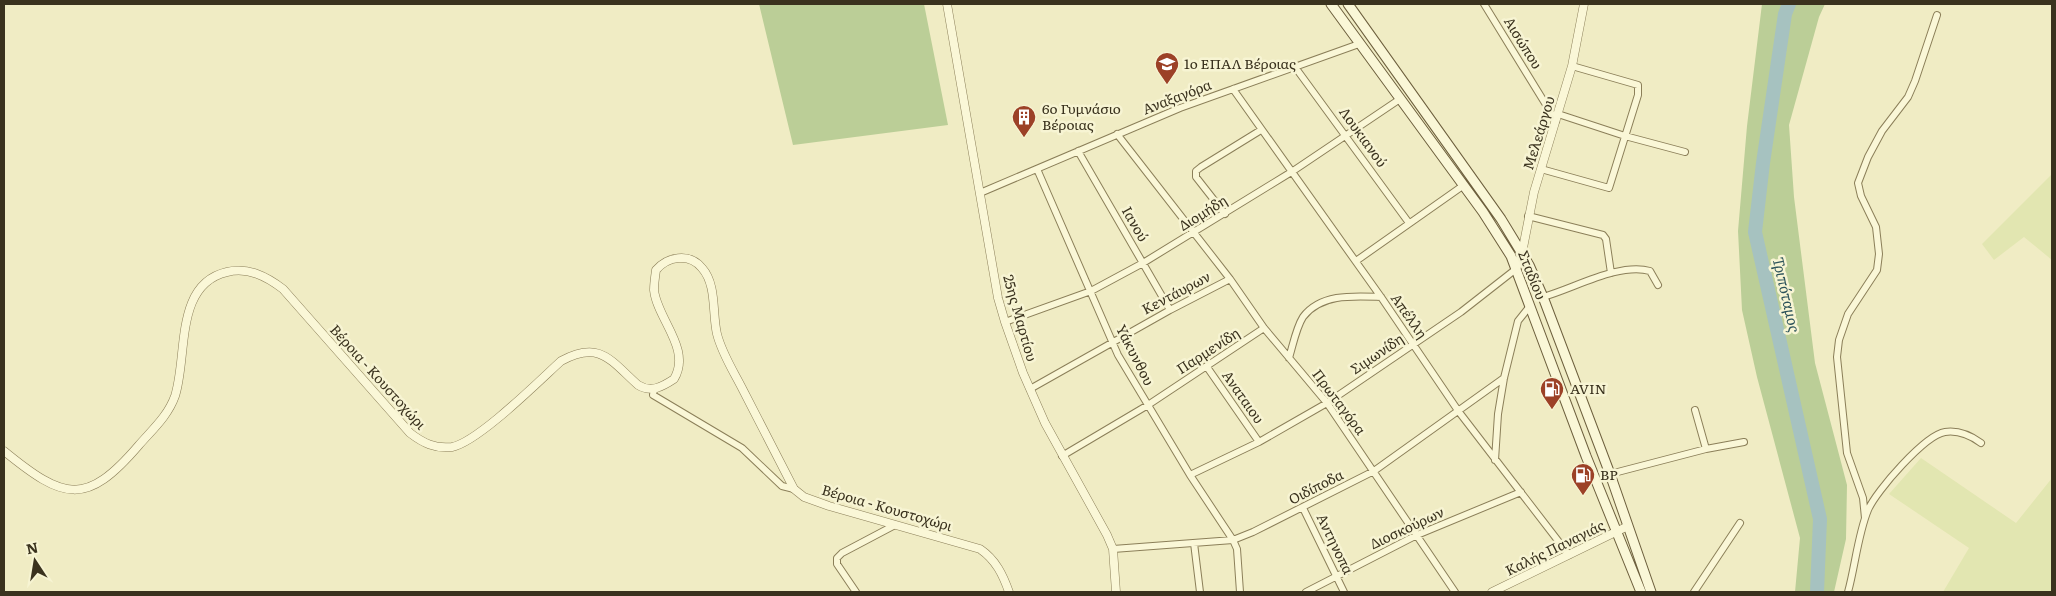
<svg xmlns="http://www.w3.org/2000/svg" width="2056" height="596" font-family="Literata,serif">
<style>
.farmland{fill:#e2e6b1}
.green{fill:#bbce97}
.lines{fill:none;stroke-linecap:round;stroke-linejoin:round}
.river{stroke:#a6c2c0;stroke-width:14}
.minor-casing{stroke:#8b7f59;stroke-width:8}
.tertiary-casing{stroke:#8b7f59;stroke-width:9}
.secondary-casing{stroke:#6d5f3d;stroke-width:11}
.minor{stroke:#faf7d7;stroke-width:6}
.tertiary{stroke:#faf7d7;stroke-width:8}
.secondary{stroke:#faf7d7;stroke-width:9}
.labels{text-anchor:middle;stroke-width:5;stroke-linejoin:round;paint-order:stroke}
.street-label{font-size:14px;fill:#3a321e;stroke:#f7f4d3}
.poi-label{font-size:14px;fill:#3a321e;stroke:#f7f4d3;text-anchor:start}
.water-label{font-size:15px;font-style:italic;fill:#2d535a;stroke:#f7f4d3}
</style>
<rect width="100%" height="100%" fill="#f0ecc4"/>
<path class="farmland" d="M2052,174V260L2024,237L1994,260L1982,244Z
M1921,458L2016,523L2052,478V592H1943L1969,548L1889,494Z"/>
<path class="green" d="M759,4H924L948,125L793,145Z
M1762,4H1825L1819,17L1789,125L1794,197L1815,363L1847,485L1846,539L1834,592H1795L1800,538L1757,377L1742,310L1738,231L1747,126Z"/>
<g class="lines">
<path class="river" d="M1789,4L1785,14L1763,163L1755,232L1820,519L1817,592"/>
<g class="minor-casing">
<path id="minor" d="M1484,4L1556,121
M1295,67L1409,223
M1233,89L1381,297L1459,412L1569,555
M1558,114L1625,136L1685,152
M1117,134L1230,279L1264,328L1327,403L1455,592
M1078,151L1170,310
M1037,169L1118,355L1190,475L1233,540L1237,549L1240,592
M1541,169L1609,188L1638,95V85L1572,66
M980,193L1180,108L1359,44
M1225,214L1196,177V171L1201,167L1261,130
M1528,216L1603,235L1606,239L1611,273
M1356,261L1464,185
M1543,297C1573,289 1619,262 1650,271L1658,285
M1005,322L1091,291L1143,263L1293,171L1400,99
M1289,358C1293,345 1296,328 1303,317C1321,293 1355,296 1381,297
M1207,367L1259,442
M654,389L653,395L742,448L782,486L794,489
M1030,389L1170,310L1230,279
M1695,410L1706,449
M1062,456L1148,405L1264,328
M1495,460L1498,414L1504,378L1518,321L1530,306
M1610,474L1706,449L1744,442
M1190,475L1259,442L1327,403L1461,312L1516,269
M1303,508L1344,592
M1865,518L1863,498L1847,453L1837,357L1839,340L1848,314L1877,270L1879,254L1876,227L1861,196L1858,183L1868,157L1882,131L1908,97L1915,81L1937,15
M1194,543L1200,592
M1113,549L1233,540L1253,532L1374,471L1504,378
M856,592L837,564V558L842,553L895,525
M1306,592L1417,535L1521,492
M1694,592L1740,523
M1848,592C1855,567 1858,534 1868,510C1876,491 1925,435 1945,432C1959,430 1970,435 1981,443"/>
</g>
<g class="tertiary-casing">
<path id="tertiary" d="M947,4L998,298L1005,322L1023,373L1045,423L1107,535L1113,549L1116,592
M1516,269L1522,253L1534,192L1572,66L1584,4
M4,451C64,500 86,507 139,445C152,430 168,416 175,396C188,356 174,284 227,272C248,267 266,276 283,289L410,433C423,443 435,449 452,447C478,442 539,381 561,361C600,340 610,360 638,385C651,393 662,387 674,379C692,349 657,319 654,290C654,284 655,277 656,270C667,257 689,252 702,268C717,285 712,313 717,334C722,354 734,372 743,390C760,423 777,456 794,489L804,497L829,506L980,549C996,560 1003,575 1009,592
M1492,592L1628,526"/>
</g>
<g class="secondary-casing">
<path id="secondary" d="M1331,4L1483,212L1511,256L1586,456L1641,592
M1348,4L1501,219L1529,265L1543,297L1610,474L1651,592"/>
</g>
<use href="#minor" class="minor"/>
<use href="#tertiary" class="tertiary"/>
<use href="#secondary" class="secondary"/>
</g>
<defs>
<g id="school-pin" transform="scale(1.25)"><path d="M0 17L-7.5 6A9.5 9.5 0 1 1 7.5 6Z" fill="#9c4127" stroke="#f7f4d3"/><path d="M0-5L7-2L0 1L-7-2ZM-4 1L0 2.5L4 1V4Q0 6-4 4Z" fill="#fff"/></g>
<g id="building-pin" transform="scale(1.25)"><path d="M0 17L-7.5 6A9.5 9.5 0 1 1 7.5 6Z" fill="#9c4127" stroke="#f7f4d3"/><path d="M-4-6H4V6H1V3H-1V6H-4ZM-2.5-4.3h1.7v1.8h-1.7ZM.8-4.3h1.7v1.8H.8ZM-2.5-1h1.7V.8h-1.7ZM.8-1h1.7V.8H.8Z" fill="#fff"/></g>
<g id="fuel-pin" transform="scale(1.25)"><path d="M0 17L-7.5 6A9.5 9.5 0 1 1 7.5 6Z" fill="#9c4127" stroke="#f7f4d3"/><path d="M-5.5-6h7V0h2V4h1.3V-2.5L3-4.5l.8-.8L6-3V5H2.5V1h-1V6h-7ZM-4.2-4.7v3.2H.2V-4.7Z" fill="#fff"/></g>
</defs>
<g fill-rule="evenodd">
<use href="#school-pin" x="1167" y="64"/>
<use href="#building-pin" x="1024" y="117"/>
<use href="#fuel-pin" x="1552" y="389"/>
<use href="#fuel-pin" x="1583" y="475"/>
</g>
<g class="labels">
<g class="street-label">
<text transform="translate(1523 43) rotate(58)" y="5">Αισώπου</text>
<text transform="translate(1177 97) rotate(-21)" y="5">Αναξαγόρα</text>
<text transform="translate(1539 133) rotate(-73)" y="5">Μελεάργου</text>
<text transform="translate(1363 137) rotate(54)" y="5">Λουκιανού</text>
<text transform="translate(1203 213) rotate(-32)" y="5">Διομήδη</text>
<text transform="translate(1135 224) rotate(60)" y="5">Ιανού</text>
<text transform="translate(1532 275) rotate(68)" y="5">Σταδίου</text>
<text transform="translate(1176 293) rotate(-28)" y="5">Κεντάυρων</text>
<text transform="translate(1409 316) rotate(55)" y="5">Απέλλη</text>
<text transform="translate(1020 318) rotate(74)" y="5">25ης Μαρτίου</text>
<text transform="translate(1208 351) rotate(-33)" y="5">Παρμενίδη</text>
<text transform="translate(1377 354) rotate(-34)" y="5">Σιμωνίδη</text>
<text transform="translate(1135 355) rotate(63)" y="5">Υάκυνθου</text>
<text transform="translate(378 377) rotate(48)" y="5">Βέροια - Κουστοχώρι</text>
<text transform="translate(1243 397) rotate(55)" y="5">Αναταιου</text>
<text transform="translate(1339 402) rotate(53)" y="5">Πρωταγόρα</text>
<text transform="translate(1316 487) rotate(-27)" y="5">Οιδίποδα</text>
<text transform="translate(887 508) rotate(16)" y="5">Βέροια - Κουστοχώρι</text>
<text transform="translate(1407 528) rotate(-25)" y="5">Διοσκούρων</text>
<text transform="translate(1335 544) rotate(64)" y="5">Αντηνοπα</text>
<text transform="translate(1555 548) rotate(-26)" y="5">Καλής Παναγιάς</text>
</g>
<g class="poi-label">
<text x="1184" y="69">1ο ΕΠΑΛ Βέροιας</text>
<text x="1042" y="114">6ο Γυμνάσιο<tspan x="1042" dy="16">Βέροιας</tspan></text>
<text x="1570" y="394">AVIN</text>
<text x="1600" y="480">BP</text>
</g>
<g class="water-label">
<text transform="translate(1786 295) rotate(77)" y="5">Τριπόταμος</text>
</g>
</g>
<rect width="2056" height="596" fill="none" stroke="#3a321e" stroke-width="10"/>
<g transform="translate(35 561) rotate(348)" stroke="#f7f4d3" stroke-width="4" paint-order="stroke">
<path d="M0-4L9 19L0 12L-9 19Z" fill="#3a321e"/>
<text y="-8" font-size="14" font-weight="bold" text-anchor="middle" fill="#3a321e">N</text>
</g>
</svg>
